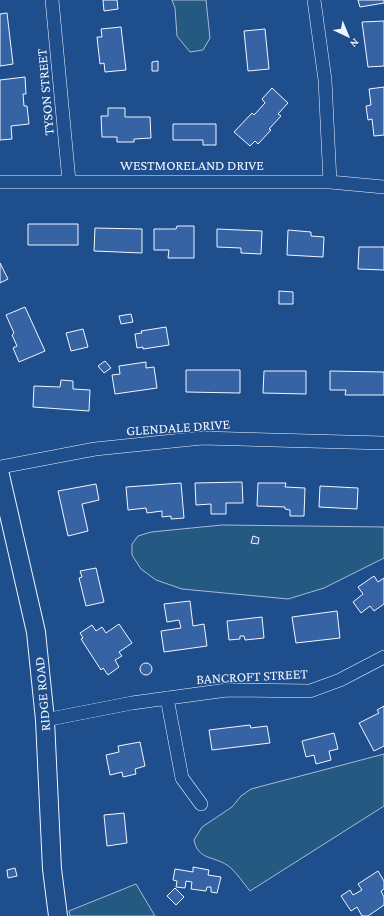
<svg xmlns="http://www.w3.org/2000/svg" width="384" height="916" font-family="'Crimson Pro',serif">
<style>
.green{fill:#245a82;stroke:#a8bbd7}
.building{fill:#3563a3;stroke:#f2f6ff}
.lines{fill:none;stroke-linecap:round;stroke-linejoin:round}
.street-casing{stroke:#f2f6ff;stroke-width:14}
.secondary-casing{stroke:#f2f6ff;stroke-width:20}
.street{stroke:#1f4e8c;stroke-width:13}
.secondary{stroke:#1f4e8c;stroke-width:18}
.labels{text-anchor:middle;stroke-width:3;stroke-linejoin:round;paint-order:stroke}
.street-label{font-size:14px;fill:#f2f6ff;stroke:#1f4e8c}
</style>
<rect width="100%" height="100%" fill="#1f4e8c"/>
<path class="green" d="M172,0H206L210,38L203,50L190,52L177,36L175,8Z
M222,525L384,527V558L324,588L288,599L182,589L156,580L141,569L132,555V544L138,536L151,532Z
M384,754V806L250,891C243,883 236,871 227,865C213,856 198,860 194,840L202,827L232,807L241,796L251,789Z
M136,884L155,916H70L69,911Z"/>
<path class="building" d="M103,0H117L118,9L104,11Z
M358,0H384V3L360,7Z
M7,13L13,64L0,66V14Z
M384,21V66L368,67L362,22Z
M121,27L126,70L105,72L104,63L100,64L97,37H102L101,29Z
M265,29L269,69L248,71L244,31Z
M158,61V71H152V62Z
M25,77L26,94H23L24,106H27L29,124L11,126L12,139L0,140V80Z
M384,87V135L374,136L372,119L368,120L366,106L371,105L369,89Z
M272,88L288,103L278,114L281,116L269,129L271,130L258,144L255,141L250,146L234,132L252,113L254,115L265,103L262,99Z
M108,108H125V117H150L151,138L134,139V142H117V137H102L101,116H108Z
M173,124H216V145H203V140H173Z
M28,224H78V245H28Z
M177,226H194V258H168L169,250H154V229H176Z
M95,228L142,229V253L94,251Z
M217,229L262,231L261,254L241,253V248L217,247Z
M288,230L311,232V236L324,237L323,257L287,255Z
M359,247H384V270L358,269Z
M0,263L8,279L0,283Z
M279,291L293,292V304H279Z
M25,307L45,351L19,362L13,348L17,346L12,335L14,333L6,315Z
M131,314L133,322L121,324L119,316Z
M166,327L169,345L143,349V347L137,348L135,334L142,333L141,331Z
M83,329L88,347L71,351L66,333Z
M105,361L111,368L104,373L98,366Z
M146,362V368L154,367L157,388L115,394L112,375L120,374L119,366Z
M186,370H240V393L186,392Z
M264,371H306V394L263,393Z
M330,371L384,372V395H345L346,390H330Z
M61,380L73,381V389L90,390L89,411L33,407L34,386L60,387Z
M242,482L243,503H226V514H211V504L196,505L195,483Z
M181,483L184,518L171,519V516L162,517V511L147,513L146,508L128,510L126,487Z
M258,483H286L285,487L305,488L304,516H290V510L285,509V507L257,506Z
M96,484L99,500L82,504L88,531L68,536L58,491Z
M320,486L358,488L357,509L319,507Z
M253,536L259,538L258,544L251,543Z
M96,568L104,602L86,606L79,578L82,577L80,571Z
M374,576L378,582L384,578V604L374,611L370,606L361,613L353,602L363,594L358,587Z
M190,601L193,626L204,624L207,646L164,652L161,631L181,628L179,620L167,622L164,604Z
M337,611L340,638L296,643L292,617Z
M262,617L264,638L245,640L244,636H240V639L229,640L227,621Z
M119,624L132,643L119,652L122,656L115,660L119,667L108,675L103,668L101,670L81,639L83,638L80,633L92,625L96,631L102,627L106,633Z
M140 669a6 6 0 1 1 12 0a6 6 0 1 1-12 0Z
M384,706V746L374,751L359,723L379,713L377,710Z
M250,725L251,728L267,726L270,743L212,750L209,730Z
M334,733L338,749L329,751L331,760L316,764L314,755L306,757L302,741Z
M140,742L145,766L135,769L136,774L123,777L122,772L110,775L106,755L119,752L118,746Z
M124,813L127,843L107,846L104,815Z
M193,867L209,870L208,875L221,877L217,893L211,892V887H207L206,891L191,889L192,882L186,881L185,888L176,887L177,881L173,880L175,869L193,872Z
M15,868L17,876L8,878L7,870Z
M378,871L384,881V889L381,891L384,897V905L368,916H362L357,907L351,911L341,896L350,890L353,895L362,890L358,884Z
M175,888L184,897L176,905L167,896Z"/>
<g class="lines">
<g class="street-casing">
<path id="street" d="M52,0L69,181
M314,0L325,80L330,182
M0,182H330L384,187
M0,467L95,449L202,438L384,443
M167,698L182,778L201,804
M45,720L132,703L227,690L310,691L340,680L384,657"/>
</g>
<g class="secondary-casing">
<path id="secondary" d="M0,475L36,632L45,720L52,869L58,916"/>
</g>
<use href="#street" class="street"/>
<use href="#secondary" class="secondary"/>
</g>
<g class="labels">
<g class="street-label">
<text transform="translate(45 92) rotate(-95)" y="5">TYSON STREET</text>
<text x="192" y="170">WESTMORELAND DRIVE</text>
<text transform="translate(178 427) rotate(-4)" y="5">GLENDALE DRIVE</text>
<text transform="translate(252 676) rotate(-3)" y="5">BANCROFT STREET</text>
<text transform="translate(42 694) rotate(-95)" y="5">RIDGE ROAD</text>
</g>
</g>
<g transform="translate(348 36) rotate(136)" stroke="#1f4e8c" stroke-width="3" paint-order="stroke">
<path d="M0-3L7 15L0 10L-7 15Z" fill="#f2f6ff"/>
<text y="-6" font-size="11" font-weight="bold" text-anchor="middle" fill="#f2f6ff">N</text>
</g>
</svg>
